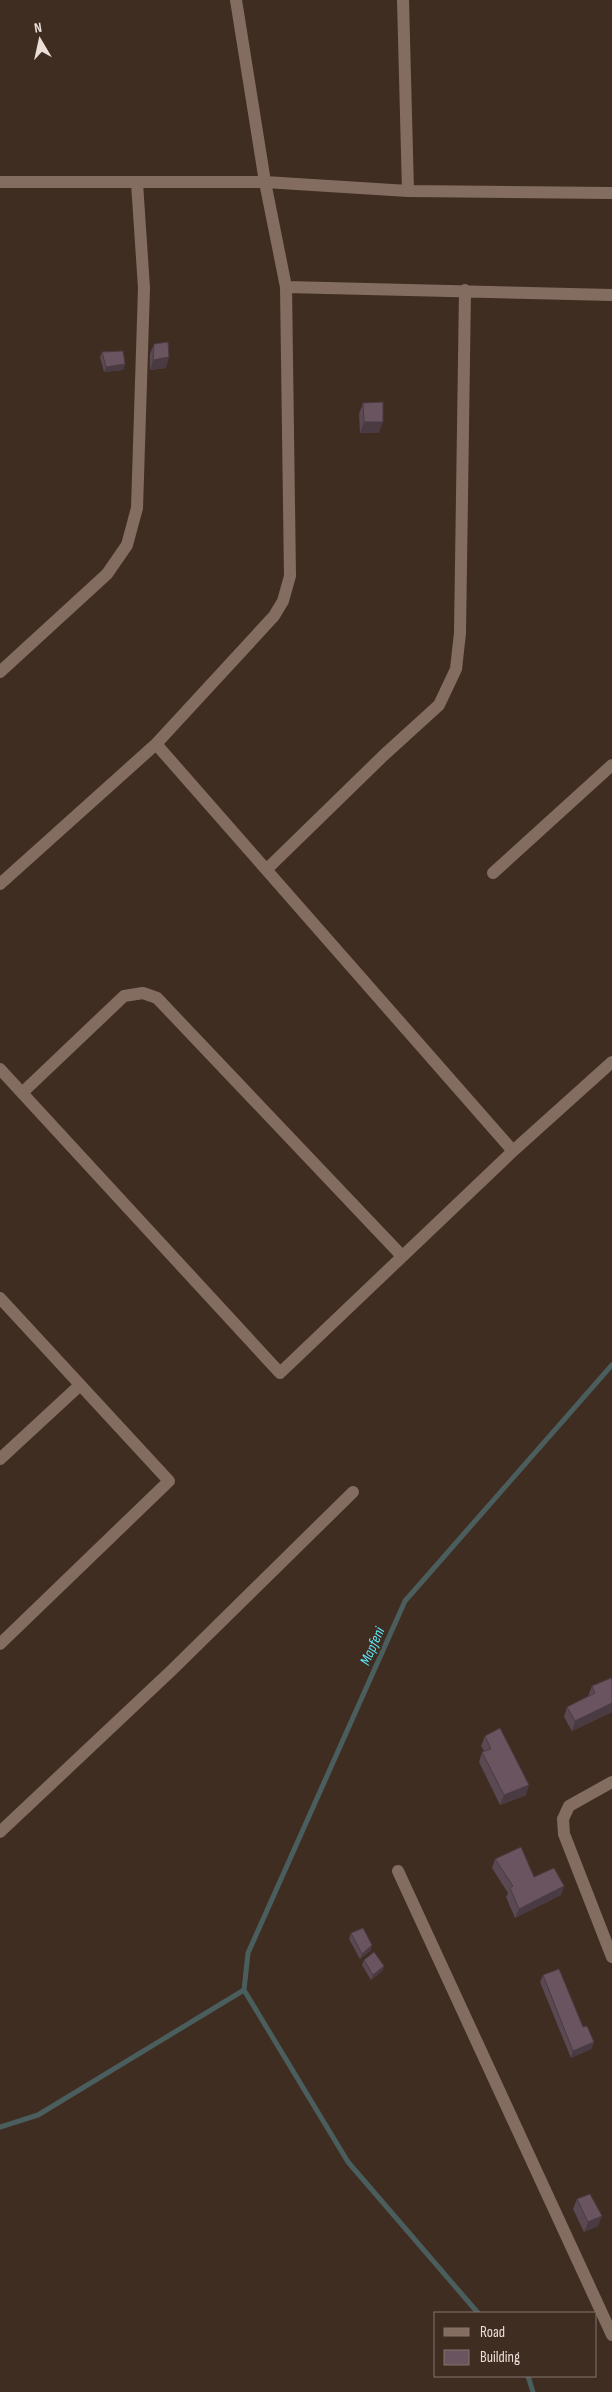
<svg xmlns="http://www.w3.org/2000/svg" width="612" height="2392" font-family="'Sofia Sans Condensed',sans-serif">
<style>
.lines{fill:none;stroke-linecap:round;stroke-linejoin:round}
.stream{stroke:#4b5e5e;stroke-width:5}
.minor{stroke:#836d60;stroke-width:12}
.wall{fill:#5a4853}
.shaded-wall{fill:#4a3b43}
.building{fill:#695460;stroke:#4a3b43}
.labels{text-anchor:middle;stroke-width:4;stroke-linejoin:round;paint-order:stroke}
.water-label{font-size:15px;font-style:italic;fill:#5be8f9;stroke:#402d22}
</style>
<rect width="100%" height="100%" fill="#402d22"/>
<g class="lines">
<path class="stream" d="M244,1990L248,1953L405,1601L612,1365
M244,1990L348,2162L478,2313
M0,2127L38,2115L244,1990
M528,2376L533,2392"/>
<path class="minor" d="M403,0L408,191
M0,182H265L408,191L612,193
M286,287L612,295
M0,672L107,574L127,545L137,508L144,288L137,183
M156,744L513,1151
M267,869L384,755L439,705L456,669L460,633L465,290
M493,873L612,765
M0,884L156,744L274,616L283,601L290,576L286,287L265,182L236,0
M0,1069L280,1373L513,1151L612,1062
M22,1093L124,996L143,993L157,998L402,1256
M0,1298L169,1481L0,1644
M0,1459L79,1386
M612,1782L569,1806L563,1819L564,1834L612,1957
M0,1832L172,1670L353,1492
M398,1871L612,2335"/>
</g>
<path class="wall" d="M154,344L166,368L150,370V354Z
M102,352L125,364L123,370L104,372L100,357Z
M363,403L379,433H360L359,414Z
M612,1680V1712L572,1731L564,1717L567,1707L588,1696L592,1686Z
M485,1736L526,1795L500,1805L479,1762L482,1752L484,1751L481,1746Z
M495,1859L534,1877L564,1886L561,1895L515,1918L506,1897L508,1893L492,1868Z
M351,1933L372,1945L370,1951L360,1959L349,1939Z
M364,1960L384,1966L382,1971L371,1980L362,1965Z
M543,1975L594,2042L591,2049L571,2058L540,1982Z
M577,2199L598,2226L584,2232L573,2209Z"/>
<path class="shaded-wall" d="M169,357L166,368L150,370L153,360Z
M125,364L123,370L104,372L106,367Z
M364,422H383L379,433H360Z
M612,1703V1712L572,1731L575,1721Z
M529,1785L526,1795L500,1805L504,1795Z
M564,1886L561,1895L515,1918L519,1909Z
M372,1945L370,1951L360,1959L362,1954Z
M384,1966L382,1971L371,1980L373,1975Z
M594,2042L591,2049L571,2058L573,2051Z
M602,2216L598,2226L584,2232L588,2222Z"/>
<path class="building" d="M168,342L169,357L153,360L154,344Z
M123,351L125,364L106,367L102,352Z
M383,402V422H364L363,403Z
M611,1678L612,1680V1703L575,1721L567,1707L595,1693L592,1686Z
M500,1728L529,1785L504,1795L482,1752L491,1749L485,1736Z
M521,1847L534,1877L554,1868L564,1886L519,1909L510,1888L513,1886L495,1859Z
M363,1928L372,1945L362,1954L351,1933Z
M374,1952L384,1966L373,1975L364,1960Z
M559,1969L583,2027L587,2026L594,2042L573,2051L543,1975Z
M590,2194L602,2216L588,2222L577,2199Z"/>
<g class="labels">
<g class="water-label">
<text transform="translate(372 1646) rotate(-66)" y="5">Mapfeni</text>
</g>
</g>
<rect x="434" y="2312" width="162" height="65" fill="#402d22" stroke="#84746b"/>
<rect x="444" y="2328" width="25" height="8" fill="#836d60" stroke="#84746b"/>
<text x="480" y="2337" font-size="15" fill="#ebdfd8">Road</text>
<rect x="444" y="2350" width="25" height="15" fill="#695460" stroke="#84746b"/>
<text x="480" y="2362" font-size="15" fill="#ebdfd8">Building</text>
<g transform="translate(40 40) rotate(351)" stroke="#402d22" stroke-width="4" paint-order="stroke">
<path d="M0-4L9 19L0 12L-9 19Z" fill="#ebdfd8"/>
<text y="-8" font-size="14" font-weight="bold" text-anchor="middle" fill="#ebdfd8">N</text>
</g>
</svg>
